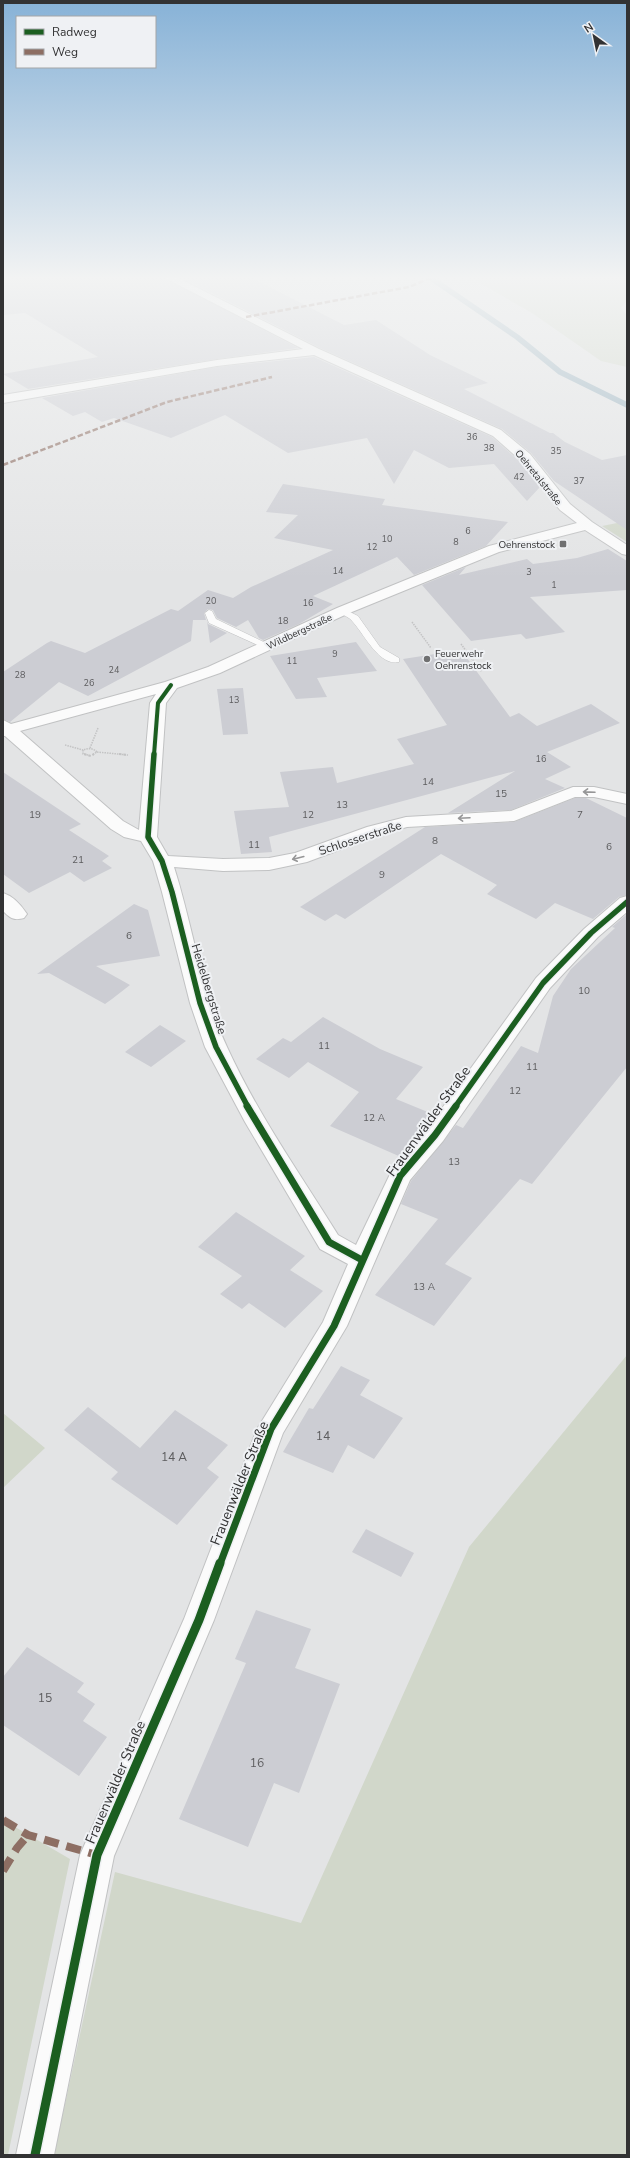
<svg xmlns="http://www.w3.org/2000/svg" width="630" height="2158" font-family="'Nunito Sans',sans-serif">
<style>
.green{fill:#d1d7ca}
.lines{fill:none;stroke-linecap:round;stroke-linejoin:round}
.stream{stroke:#95afbd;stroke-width:5.5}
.building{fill:#cccdd3}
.service-casing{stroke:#c1c2c3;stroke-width:1}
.minor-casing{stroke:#c1c2c3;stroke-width:2}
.path-far1{stroke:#c3c3c4;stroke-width:1.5;stroke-dasharray:1.5 1;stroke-linecap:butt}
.path{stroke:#c3c3c4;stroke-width:2;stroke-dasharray:2.5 2;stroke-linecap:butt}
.service{fill:#fbfbfb;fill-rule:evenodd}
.minor{fill:#fbfbfb;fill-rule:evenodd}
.quiet-far1{stroke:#8d6e63;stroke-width:2.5;stroke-dasharray:5.5 2.5;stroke-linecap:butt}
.quiet{stroke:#8d6e63;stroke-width:8;stroke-dasharray:15 8;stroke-linecap:butt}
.cycleway-far3-casing{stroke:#eff1f4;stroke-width:5.5}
.cycleway-far2-casing{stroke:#eff1f4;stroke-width:8}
.cycleway-far1-casing{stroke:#eff1f4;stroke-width:10}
.cycleway-casing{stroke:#eff1f4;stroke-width:12}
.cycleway-far3{stroke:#1b5e20;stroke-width:4}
.cycleway-far2{stroke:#1b5e20;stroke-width:5.5}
.cycleway-far1{stroke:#1b5e20;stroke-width:7}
.cycleway{stroke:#1b5e20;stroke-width:9}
.oneway{stroke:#969697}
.poi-dot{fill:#707071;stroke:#eff1f4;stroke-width:1.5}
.labels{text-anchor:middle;stroke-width:4;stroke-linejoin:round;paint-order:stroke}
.far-number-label{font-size:9px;fill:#5c5c5e}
.far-street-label{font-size:10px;fill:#323233;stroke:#eff1f4}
.far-poi-label{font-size:10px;fill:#323233;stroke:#eff1f4;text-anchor:end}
.number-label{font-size:10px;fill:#5c5c5e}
.street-label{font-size:12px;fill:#323233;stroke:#eff1f4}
.near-number-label{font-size:12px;fill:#5c5c5e}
.near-street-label{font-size:14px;fill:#323233;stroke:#eff1f4}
</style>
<rect width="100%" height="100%" fill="#e3e4e5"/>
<path class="green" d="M468,276H627V300L621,308L627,315V367L601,361L532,313Z
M627,521V542L602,526Z
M627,1355V2155H54L115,1872L301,1923L469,1547Z
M3,1413L45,1448L3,1488Z
M3,1820L70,1859L8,2155H3Z"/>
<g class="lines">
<path class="stream" d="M428,276L517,337L560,372L627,405"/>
</g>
<path class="building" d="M3,276H160L298,348L217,359L28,389L3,374L98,357L25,313L3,315Z
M178,276H248L344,325L376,320L430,355L488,383L464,389L550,433H553L565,442L602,460L627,455V530L554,481L531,453L502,429L320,348Z
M314,357L492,437L519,461L540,487L527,501L494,464L449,468L414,450L394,484L367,438L288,453L225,415L171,438L114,418L102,422L85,412L73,416L42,398L217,367Z
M283,484L385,499L382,505L508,522L486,546L414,575L397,557L313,596L333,604L299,624L263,640L259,638L248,620L236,627L217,618L213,610L208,609L204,613L206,620H193L191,641L88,696L59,682L10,722L3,719V672L47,643L51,641L85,653L171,609L178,611L208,590L233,598L251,587L333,550L274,538L298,515L266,512Z
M608,549L627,561V590L530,597L565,632L526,639L521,634L471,641L422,585L466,567L459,575L527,559L533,564L577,558Z
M207,621L208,624L227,633L210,643Z
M356,642L377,671L317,678L327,697L296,699L270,656Z
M461,650L510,717L519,713L537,726L591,704L620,723L547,752L571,767L545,779L565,788L511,810L448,813L515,771L269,837L272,852L241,854L234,811L289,807L280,772L333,767L337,783L414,764L397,739L447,725L403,659Z
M243,688L248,734L223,735L217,689Z
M3,772L81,824L69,830L109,856L102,861L112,868L84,882L70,872L29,893L3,874Z
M575,798H586L627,818V895L619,897L593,919L555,903L536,919L487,894L497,885L441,854L345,919L336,914L325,921L300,907L425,827L514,822Z
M134,904L148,910L160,956L96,966L130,985L112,999L105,1004L49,973L37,974Z
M627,914V1067L532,1184L520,1179L445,1264L472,1278L434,1326L375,1295L438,1219L401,1204L411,1181L456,1125L463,1128L521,1046L538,1053L553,996L571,969L615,928L612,927Z
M323,1017L380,1049L423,1067L396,1099L435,1115L401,1157L330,1126L359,1092L308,1062L289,1078L256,1059L283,1038L291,1042Z
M160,1025L186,1041L151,1067L125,1052Z
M236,1212L305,1256L290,1270L323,1291L285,1328L249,1303L242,1309L220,1294L242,1276L198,1247Z
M341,1366L370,1380L360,1395L403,1418L374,1459L348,1445L333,1473L283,1452L309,1408L313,1409Z
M88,1407L140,1448L175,1410L228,1445L207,1468L219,1477L177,1525L111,1479L118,1472L64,1430Z
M366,1529L414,1553L401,1577L352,1552Z
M256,1610L311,1629L295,1668L340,1684L299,1793L274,1783L248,1847L179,1819L246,1663L235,1659Z
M27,1647L84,1683L77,1692L95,1704L83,1721L107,1737L79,1776L3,1725V1677Z"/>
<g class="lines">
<g class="service-casing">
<path id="service" d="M342,608L358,616L380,647L399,658V662C379,667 363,632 352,621C349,617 343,615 339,613L338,611Z
M209,610L212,611L216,619L272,646L267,649L264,648L209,623L205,613Z"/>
</g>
<g class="minor-casing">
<path id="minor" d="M161,276H174L319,349L501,430L530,454L570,504L592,522L627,545V555L622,554L585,530L499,552L347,614L220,673L177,688L166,703L157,837L168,856L223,859L269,858L295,853L367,827L406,817L511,811L573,787H594L627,794V804L594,797H575L514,821L407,827L379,835L307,862L269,870L223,871L174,867C193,926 201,991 227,1047C257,1113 300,1174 338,1235L356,1245L392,1170L427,1129L536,978L584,929L620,898L627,896V912L598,937L550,988L443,1141L410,1180L347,1326L283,1433L214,1620L114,1856L54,2155H16L80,1855L184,1619L257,1429L323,1322L348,1264L320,1249L245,1122L205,1047L190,1003L162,892L153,861L141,841L124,837L111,829L5,736H3V720L11,724L165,682L208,667L337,608L489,546L577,523L560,510L520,460L493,436L314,355L217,366L3,403V395L217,360L303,349ZM156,694L150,703L139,830L123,821L20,731Z
M3,893C13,896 21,905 27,914L24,918C14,921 10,918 3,911Z"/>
</g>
<path class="path-far1" d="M412,622L431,648
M461,644L482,672
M65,745L83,750
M90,748L98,728
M97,752L128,755
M88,755L83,754V750C89,748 93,748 97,752L92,755"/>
<path class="path" d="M84,754L91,756L94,754
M119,754L128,755"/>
<use href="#service" class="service"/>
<use href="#minor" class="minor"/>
<path class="quiet-far1" d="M246,317L409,287L435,276
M3,465L167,402L272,377"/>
<path class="quiet" d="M3,1820L28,1835L97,1855
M3,1871L17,1848L28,1835"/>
<g class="cycleway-far3-casing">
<path id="cycleway-far3" d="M154,755L158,703L171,685"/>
</g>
<g class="cycleway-far2-casing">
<path id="cycleway-far2" d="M154,754L148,837L162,861L172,892L200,1003L216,1047L248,1107
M455,1107L543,983L591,933L627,902"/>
</g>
<g class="cycleway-far1-casing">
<path id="cycleway-far1" d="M247,1106L329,1242L362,1260
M220,1564L271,1429L334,1326L400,1176L435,1135L456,1106"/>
</g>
<g class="cycleway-casing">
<path id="cycleway" d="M35,2155L97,1855L199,1620L220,1563"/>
</g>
<use href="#cycleway-far3" class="cycleway-far3"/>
<use href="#cycleway-far2" class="cycleway-far2"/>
<use href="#cycleway-far1" class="cycleway-far1"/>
<use href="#cycleway" class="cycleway"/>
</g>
<defs><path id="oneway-shaft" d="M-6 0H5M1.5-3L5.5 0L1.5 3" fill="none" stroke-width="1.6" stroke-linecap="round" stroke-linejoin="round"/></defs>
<g class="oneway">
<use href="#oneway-shaft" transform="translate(589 792) rotate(-178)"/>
<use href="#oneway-shaft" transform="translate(464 818) rotate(177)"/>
<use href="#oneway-shaft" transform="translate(298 858) rotate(166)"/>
</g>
<linearGradient id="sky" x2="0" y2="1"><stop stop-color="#87b2d7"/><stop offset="0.48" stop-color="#f2f3f3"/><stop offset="1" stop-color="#f2f3f3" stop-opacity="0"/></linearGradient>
<rect width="630" height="578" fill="url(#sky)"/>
<g class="poi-dot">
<rect x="559" y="540" width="8" height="8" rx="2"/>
<circle cx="427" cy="659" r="4"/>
</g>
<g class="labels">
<g class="far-number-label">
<text x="472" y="440">36</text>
<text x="489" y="451">38</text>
<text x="556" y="454">35</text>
<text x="519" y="480">42</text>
<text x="579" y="484">37</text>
<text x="468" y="534">6</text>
<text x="387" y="542">10</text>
<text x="456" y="545">8</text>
<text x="372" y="550">12</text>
<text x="338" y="574">14</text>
<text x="529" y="575">3</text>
<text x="554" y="588">1</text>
<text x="211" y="604">20</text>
<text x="308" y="606">16</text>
<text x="283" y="624">18</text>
<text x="335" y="657">9</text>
<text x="292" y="664">11</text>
<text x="114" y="673">24</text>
<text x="20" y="678">28</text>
<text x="89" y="686">26</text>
<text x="234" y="703">13</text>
<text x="541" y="762">16</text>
</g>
<g class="far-street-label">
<text transform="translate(539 477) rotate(51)" y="4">Oehretalstraße</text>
<text transform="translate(299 631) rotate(-25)" y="4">Wildbergstraße</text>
</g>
<g class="far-poi-label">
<text x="555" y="548">Oehrenstock</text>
<text x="435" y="657" text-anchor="start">Feuerwehr<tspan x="435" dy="12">Oehrenstock</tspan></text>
</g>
<g class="number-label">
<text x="428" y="785">14</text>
<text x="501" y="797">15</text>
<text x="342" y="808">13</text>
<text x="35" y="818">19</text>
<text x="308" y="818">12</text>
<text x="580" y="818">7</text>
<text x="435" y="844">8</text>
<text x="254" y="848">11</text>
<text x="609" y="850">6</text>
<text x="78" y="863">21</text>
<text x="382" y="878">9</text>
<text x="129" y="939">6</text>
<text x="584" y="994">10</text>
<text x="324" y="1049">11</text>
<text x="532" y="1070">11</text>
<text x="515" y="1094">12</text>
<text x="374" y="1121">12 A</text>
<text x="454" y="1165">13</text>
<text x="424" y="1290">13 A</text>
</g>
<g class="street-label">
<text transform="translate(360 838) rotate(-18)" y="4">Schlosserstraße</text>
<text transform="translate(209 989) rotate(73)" y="4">Heidelbergstraße</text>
</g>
<g class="near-number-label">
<text x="323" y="1440">14</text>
<text x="174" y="1461">14 A</text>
<text x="45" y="1702">15</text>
<text x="257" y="1767">16</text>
</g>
<g class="near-street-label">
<text transform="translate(428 1121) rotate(-54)" y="5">Frauenwälder Straße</text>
<text transform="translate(239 1483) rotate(-68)" y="5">Frauenwälder Straße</text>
<text transform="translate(115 1782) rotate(-67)" y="5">Frauenwälder Straße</text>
</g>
</g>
<rect width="630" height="2158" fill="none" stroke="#323233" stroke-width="8"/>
<rect x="16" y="16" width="140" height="52" fill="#eff1f4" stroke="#a3a5a7"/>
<rect x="24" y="29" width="20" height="6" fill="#1b5e20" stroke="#a3a5a7"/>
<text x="52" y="36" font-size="12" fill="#323233">Radweg</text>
<rect x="24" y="49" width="20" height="6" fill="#8d6e63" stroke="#a3a5a7"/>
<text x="52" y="56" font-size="12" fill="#323233">Weg</text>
<g transform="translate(594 36) rotate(327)" stroke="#eff1f4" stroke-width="3" paint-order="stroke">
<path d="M0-3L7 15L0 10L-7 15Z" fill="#323233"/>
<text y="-6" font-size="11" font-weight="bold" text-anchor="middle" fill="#323233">N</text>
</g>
</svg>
